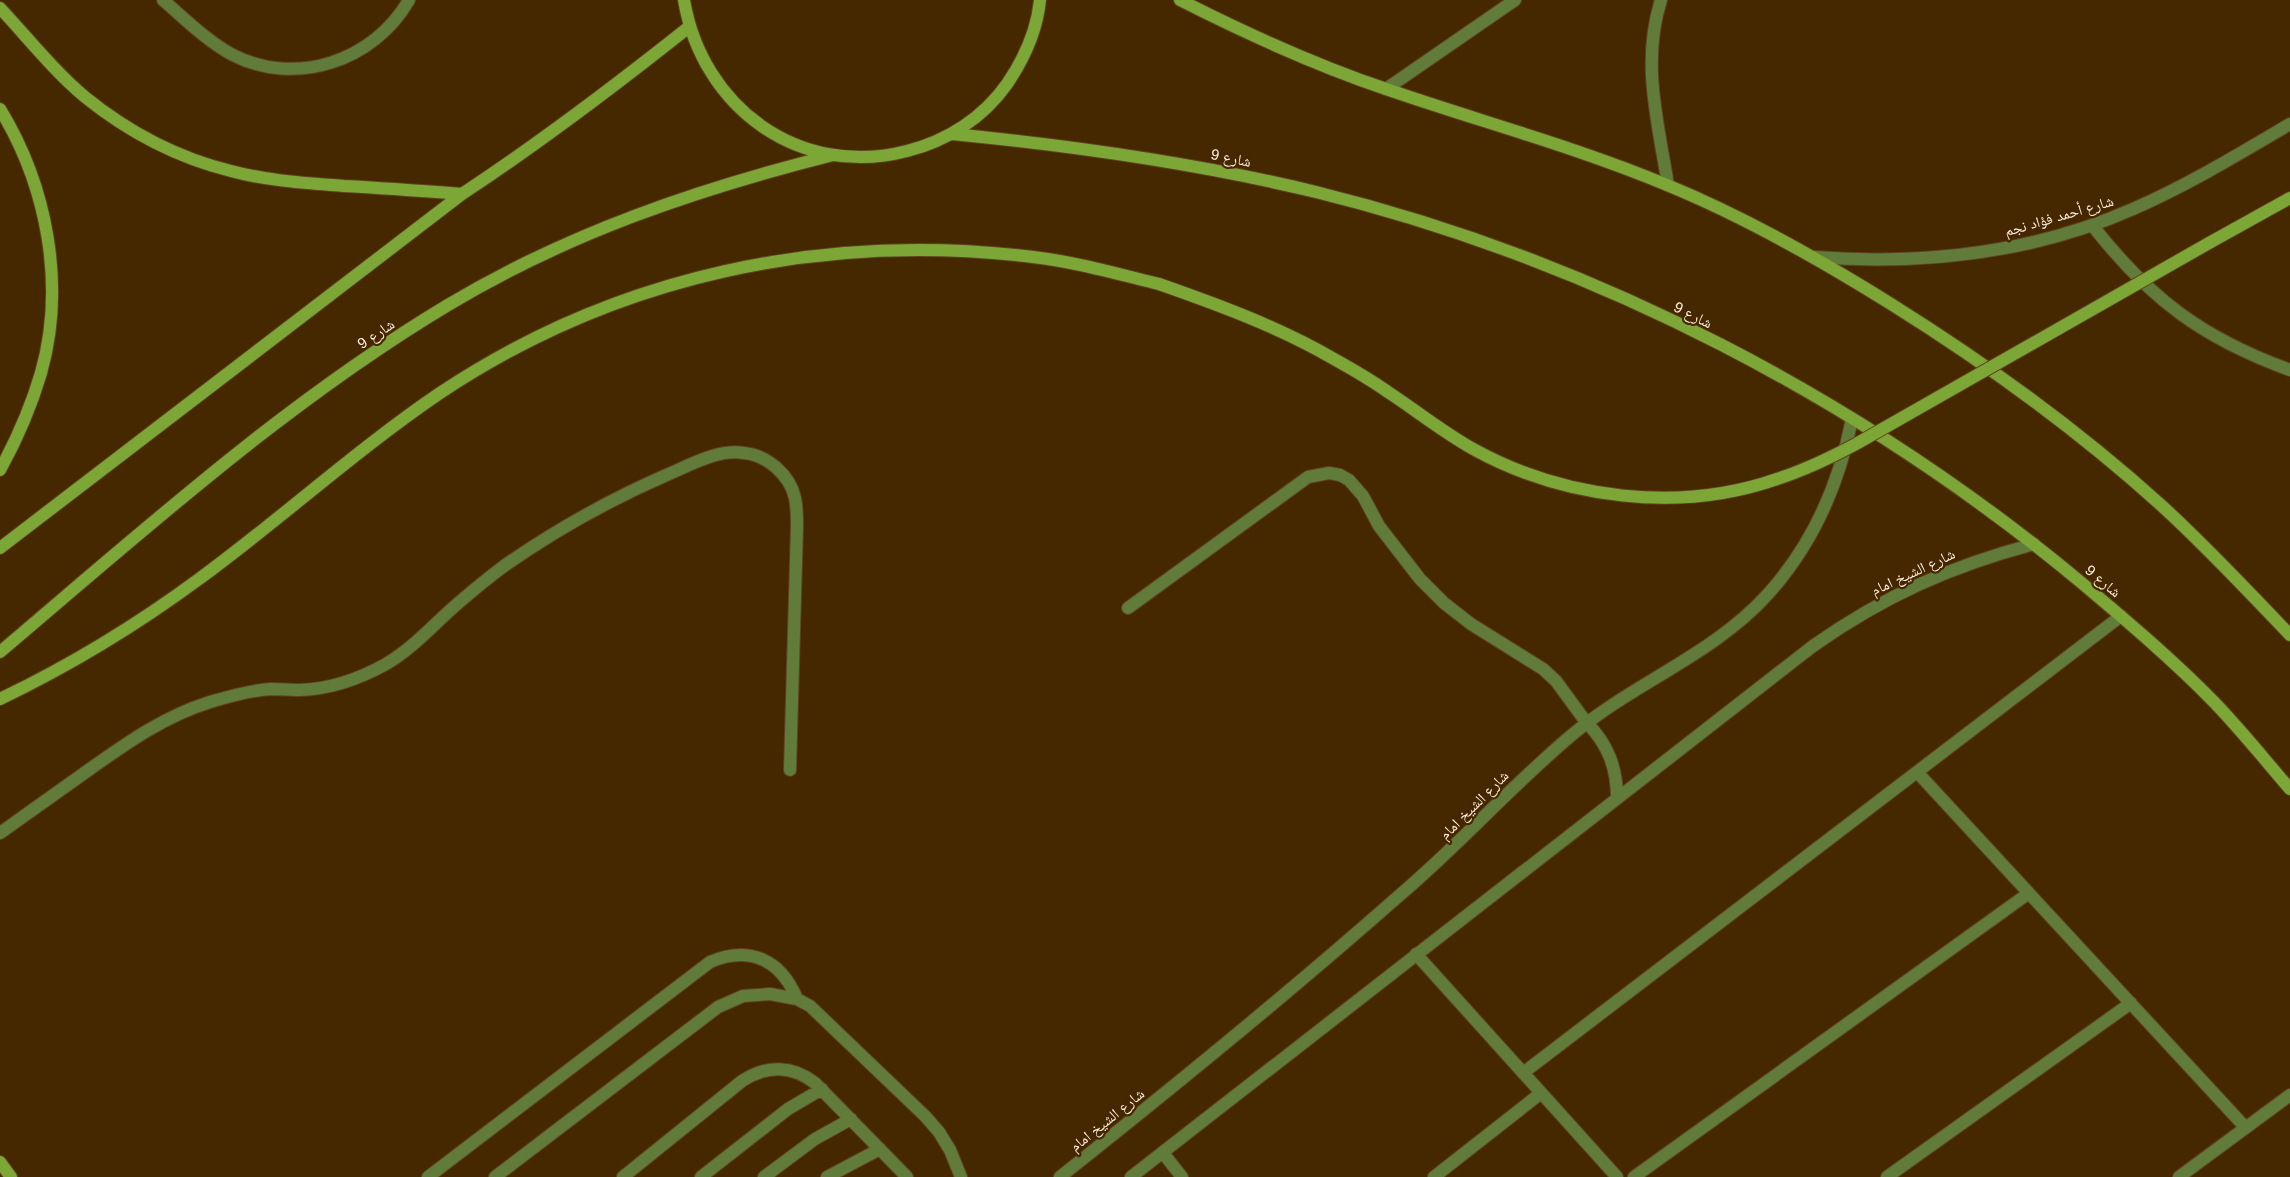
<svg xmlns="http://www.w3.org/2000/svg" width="2290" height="1177" font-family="Helvetica,'Noto Naskh Arabic',sans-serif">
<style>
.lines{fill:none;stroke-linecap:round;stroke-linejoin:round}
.service-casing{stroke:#5f431f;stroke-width:14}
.minor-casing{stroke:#5f431f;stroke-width:14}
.tertiary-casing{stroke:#5f431f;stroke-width:14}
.secondary-casing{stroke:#5f431f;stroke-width:14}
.service{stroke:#617c3a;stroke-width:12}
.minor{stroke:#617c3a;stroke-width:12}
.tertiary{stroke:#617c3a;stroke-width:12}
.secondary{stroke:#7ca737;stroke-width:12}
.secondary-bridge-casing{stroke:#5f431f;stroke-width:14;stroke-linecap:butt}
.secondary-bridge{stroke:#7ca737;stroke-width:12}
.labels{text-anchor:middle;stroke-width:4.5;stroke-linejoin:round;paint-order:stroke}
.street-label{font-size:15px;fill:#feeedd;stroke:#452700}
</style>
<rect width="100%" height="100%" fill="#452700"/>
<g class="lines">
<g class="service-casing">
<path id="service" d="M163,0C185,19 206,40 231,54C295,88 374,61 409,0
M1128,608L1308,477L1329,473L1340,475L1349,480L1363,496L1379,526L1420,579L1444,603L1471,624L1543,669L1556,681L1586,722
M0,833C30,812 60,790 90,769C128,742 165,716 210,702C230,696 251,690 271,689C281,689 291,690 300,690C330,689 361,678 386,664C413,648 433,625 456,605C471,592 488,578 504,566C557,529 613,498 671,473C694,463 719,449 744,453C767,455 790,475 795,498C797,507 797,517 797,526L790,770
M428,1177L710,962C750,945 781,960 797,999
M495,1177L718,1007L743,996L770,994L797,999L810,1006L925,1116L939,1132L950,1150L961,1177
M623,1177L742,1081C766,1065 792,1065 815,1083L907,1177
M701,1177L788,1109L822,1089
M764,1177L815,1139L851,1119
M827,1177L880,1149"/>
</g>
<g class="minor-casing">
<path id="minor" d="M1917,772L2245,1127
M1416,954L1617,1177
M1523,1073L2121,616
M1163,1153L1182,1177
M1434,1177L1541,1093
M1634,1177L2029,893
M1887,1177L2131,1003
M2179,1177L2290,1095"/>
</g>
<g class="tertiary-casing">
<path id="tertiary" d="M1661,0C1641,63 1658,122 1668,185
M1386,89L1515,0
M2092,225C2150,299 2202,338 2290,370
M1815,257C1922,265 2033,253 2133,209C2188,185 2239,154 2290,124
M1586,722C1608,744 1617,768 1617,798
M1060,1177C1176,1085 1290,992 1401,894C1461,843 1513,784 1573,734C1635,682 1713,655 1768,594C1813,544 1839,485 1852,419
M1131,1177L1813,646C1884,596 1951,566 2034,544"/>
</g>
<g class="secondary-casing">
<path id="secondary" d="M684,0C702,107 799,179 907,151C947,141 983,118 1007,84C1024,59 1037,31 1040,0
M1180,0C1247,34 1317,66 1389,90C1482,122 1576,147 1667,185C1745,217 1819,259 1891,304C1987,364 2078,430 2162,506C2207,547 2248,591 2290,635
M0,8C28,38 54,71 85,97C127,131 178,158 231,171C268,181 306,183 344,186C383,188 423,191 462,194
M0,109C47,186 66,285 41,373C31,407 17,439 0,470
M952,134C1075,146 1196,163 1316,192C1596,261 1862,400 2083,584C2128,622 2173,660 2214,702C2241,730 2265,760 2290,789
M2209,243L2290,198
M0,548L462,194C541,142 616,85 689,27
M0,652C144,530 286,402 448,305C568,233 698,189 833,155
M0,699C69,666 138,624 199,579C281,519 356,450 440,393C617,275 823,232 1033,257C1076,262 1118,274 1159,284
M0,1162L11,1177"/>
</g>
<use href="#service" class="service"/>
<use href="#minor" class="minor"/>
<use href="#tertiary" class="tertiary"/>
<use href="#secondary" class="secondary"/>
<g class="secondary-bridge-casing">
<path id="secondary-bridge" d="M1159,284C1219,305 1279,327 1334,359C1352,369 1371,380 1388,392C1417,411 1444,433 1475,450C1565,499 1680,513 1777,479C1805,470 1830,458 1856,444L2209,243"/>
</g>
<use href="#secondary-bridge" class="secondary-bridge"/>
</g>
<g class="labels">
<g class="street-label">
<text transform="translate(1231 158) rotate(12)" y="5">شارع 9</text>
<text transform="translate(2059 216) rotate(-16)" y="5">شارع أحمد فؤاد نجم</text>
<text transform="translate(1693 315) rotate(27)" y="5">شارع 9</text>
<text transform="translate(376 334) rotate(-34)" y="5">شارع 9</text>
<text transform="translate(1913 572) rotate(-25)" y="5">شارع الشيخ امام</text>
<text transform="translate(2103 581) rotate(40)" y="5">شارع 9</text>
<text transform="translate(1474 805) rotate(-45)" y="5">شارع الشيخ امام</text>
<text transform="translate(1107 1120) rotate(-39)" y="5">شارع الشيخ امام</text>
</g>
</g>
</svg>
